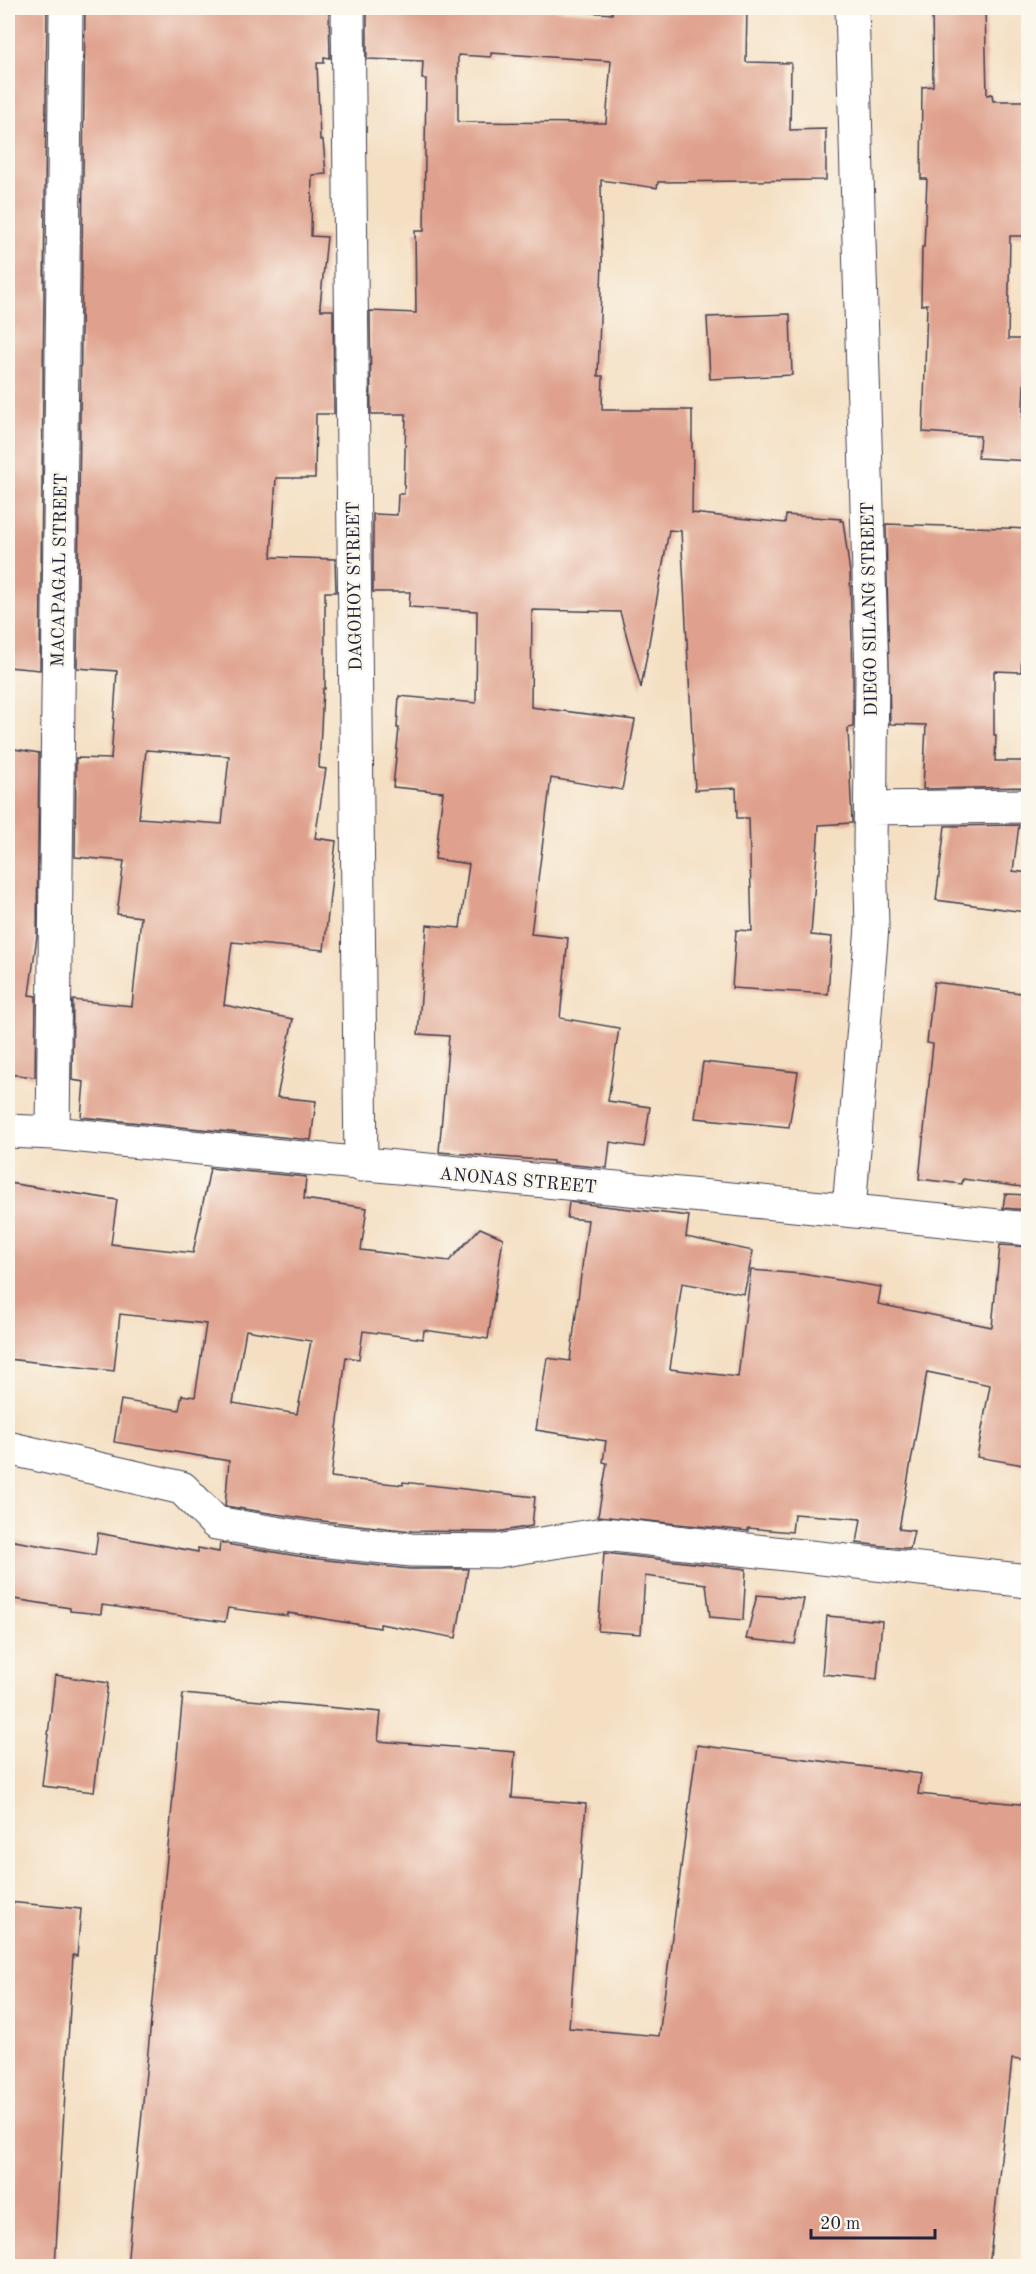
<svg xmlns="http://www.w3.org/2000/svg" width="1036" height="2274" font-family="'Old Standard TT',serif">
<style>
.building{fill:#dfa18d;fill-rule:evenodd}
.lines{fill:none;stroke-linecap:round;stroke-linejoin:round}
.street-casing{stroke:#423e4f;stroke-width:35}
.street{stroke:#fff;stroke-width:33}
.labels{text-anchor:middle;stroke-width:5;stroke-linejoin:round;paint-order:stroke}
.street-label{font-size:18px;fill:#22223b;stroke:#fbf7ec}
</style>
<rect width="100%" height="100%" fill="#fbf7ec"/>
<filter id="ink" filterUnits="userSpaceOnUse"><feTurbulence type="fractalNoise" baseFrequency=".0167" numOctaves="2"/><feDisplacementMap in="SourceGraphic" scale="12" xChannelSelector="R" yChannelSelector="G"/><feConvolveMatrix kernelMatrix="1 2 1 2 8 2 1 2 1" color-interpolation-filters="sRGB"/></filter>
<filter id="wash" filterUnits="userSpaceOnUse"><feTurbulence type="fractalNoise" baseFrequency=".008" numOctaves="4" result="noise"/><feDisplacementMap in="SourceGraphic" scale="24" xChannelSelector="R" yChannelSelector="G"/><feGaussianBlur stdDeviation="1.35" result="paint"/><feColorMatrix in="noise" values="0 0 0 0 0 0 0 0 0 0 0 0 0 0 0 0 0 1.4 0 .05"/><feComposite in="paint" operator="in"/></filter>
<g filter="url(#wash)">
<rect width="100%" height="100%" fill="#f4dfc3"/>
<g id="blocks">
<path class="building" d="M8,8H47L40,670L8,667Z
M85,8H329L330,58L324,57V63H317L320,140H323L326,174L312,175L311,236L327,237L320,306L321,310H333L334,414H316L315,478H276L271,557L335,559L336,592H325V689H323L319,768L326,769L315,838L336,841L324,950L232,942L224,1005L293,1019L277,1097L316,1101L311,1140L81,1117L84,1082L72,1080L73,1000L132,1006L141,917L117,914L124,861L75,857L76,758L111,759L117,671L77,668ZM146,750L229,756L222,824L139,818Z
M461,8H530L612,14V8H747L746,62L791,63L790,130L826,129V180L658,182L657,188L601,180L602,261L598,376H603L602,410H692V451H693L692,513L785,523L786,515L841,519L840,521H843L850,573L853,673V727L848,728L852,823L819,825L811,935L832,937L828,994L732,988L736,930L752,931L749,818H737L736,788L695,790L681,531L669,530L641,688L620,612L532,610L531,707L635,720L622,790L551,778L531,934L568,938L560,1018L619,1028L608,1101L650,1107L644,1147L610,1142L607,1168L553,1163V1161L439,1152L449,1036L418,1034L427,925L460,928L469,864L435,859L443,792L393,787L399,728H397L399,696L476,703L477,611L409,607L410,592H373V514L397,515L398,494H404L406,414H371L370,311L416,313L415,231H424L426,79H422L423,61L367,59V9L461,11ZM491,53L611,61L606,123L458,122V55L491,57Z
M985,8L987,95L992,94L993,101H1029V236H1010L1008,339H1024L1023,364H1025L1022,429L1029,430V461L978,458L980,436L923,432L927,304L921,305L922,247H924L927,179H921L922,87L933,86L932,9Z
M790,314L792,375L710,379L707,317Z
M886,524L1029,529V655H1022L1021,672L994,671V735H996L995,761H1029V787L923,789L926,725L890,724Z
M8,748L39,753L37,936L29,995L36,996L35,1077L8,1074Z
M1019,825L1013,871L1029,873L1025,912L936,900L945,826Z
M934,982L1029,994V1188L963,1179L962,1184L919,1179L933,1044L927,1043Z
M703,1062L798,1072L789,1127L695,1118Z
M210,1168L306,1177L304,1199L367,1208L361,1250L449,1261L480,1228L503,1238L488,1339L424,1330L423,1339L363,1331L359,1359L346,1357L331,1477L403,1485V1482L535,1497L532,1526L496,1532L412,1531L314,1520L225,1506L229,1461L114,1442L121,1400L179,1410L182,1395L195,1397L206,1324L120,1314L114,1371L8,1359V1183L117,1200L111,1244L193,1253ZM246,1330L311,1341L297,1414L233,1403Z
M1005,1194L1029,1195V1210L1003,1208Z
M569,1202L689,1216L686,1237L753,1251L744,1294L682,1283L670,1369L738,1377L751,1270L802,1274L881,1287L878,1304L992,1327L1000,1245L1029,1247V1466L977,1457L990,1385L927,1372L899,1529L914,1531L910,1549L857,1543L861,1519L794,1514L792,1532L748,1528V1531L598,1516L607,1463L603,1462L606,1441L536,1430L547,1358L570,1361L588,1220L567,1218Z
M98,1533L198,1552V1548L219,1552L220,1543L309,1558L409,1569H468L456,1638L380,1624V1628L288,1613V1616L228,1608L225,1622L102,1605L101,1614L70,1611V1608L8,1598V1540L95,1555Z
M604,1553L746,1569L743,1620L710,1617L706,1584L645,1576L641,1634L598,1631Z
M757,1595L804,1599L795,1644L746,1639Z
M827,1616L882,1621L877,1679L822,1674Z
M55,1675L108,1683L94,1792L42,1786Z
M183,1694L381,1712L378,1741L515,1752L512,1798L586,1804L569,2028L659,2036L697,1745L921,1774L918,1794L1029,1805V2061L1012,2059L989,2266H127Z
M8,1902L81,1909L77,1956L73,1955L55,2266H8Z"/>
</g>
</g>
<g filter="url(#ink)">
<use href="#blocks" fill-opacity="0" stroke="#423e4f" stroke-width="1.5"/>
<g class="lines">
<g class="street-casing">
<path id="street" d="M348,8L361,1165
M871,808L1028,806
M8,1131L53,1133C378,1167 704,1194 1028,1229
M53,1133L66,8
M849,1210L872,927L870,845L872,673L852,8
M8,1448L182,1488L216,1523L311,1539L411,1550L497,1551L604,1534L1028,1581"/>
</g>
<use href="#street" class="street"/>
</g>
</g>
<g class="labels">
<g class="street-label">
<text transform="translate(59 570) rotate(-89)" y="6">MACAPAGAL STREET</text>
<text transform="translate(354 586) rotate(-91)" y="6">DAGOHOY STREET</text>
<text transform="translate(869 609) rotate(-91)" y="6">DIEGO SILANG STREET</text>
<text transform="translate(518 1180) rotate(5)" y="6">ANONAS STREET</text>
</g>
</g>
<rect width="1036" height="2274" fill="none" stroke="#fbf7ec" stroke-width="30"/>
<path d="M811 2229v9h124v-9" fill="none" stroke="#22223b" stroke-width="3"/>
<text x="820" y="2229" font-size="18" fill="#22223b" stroke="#fbf7ec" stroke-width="4.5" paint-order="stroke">20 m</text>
</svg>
